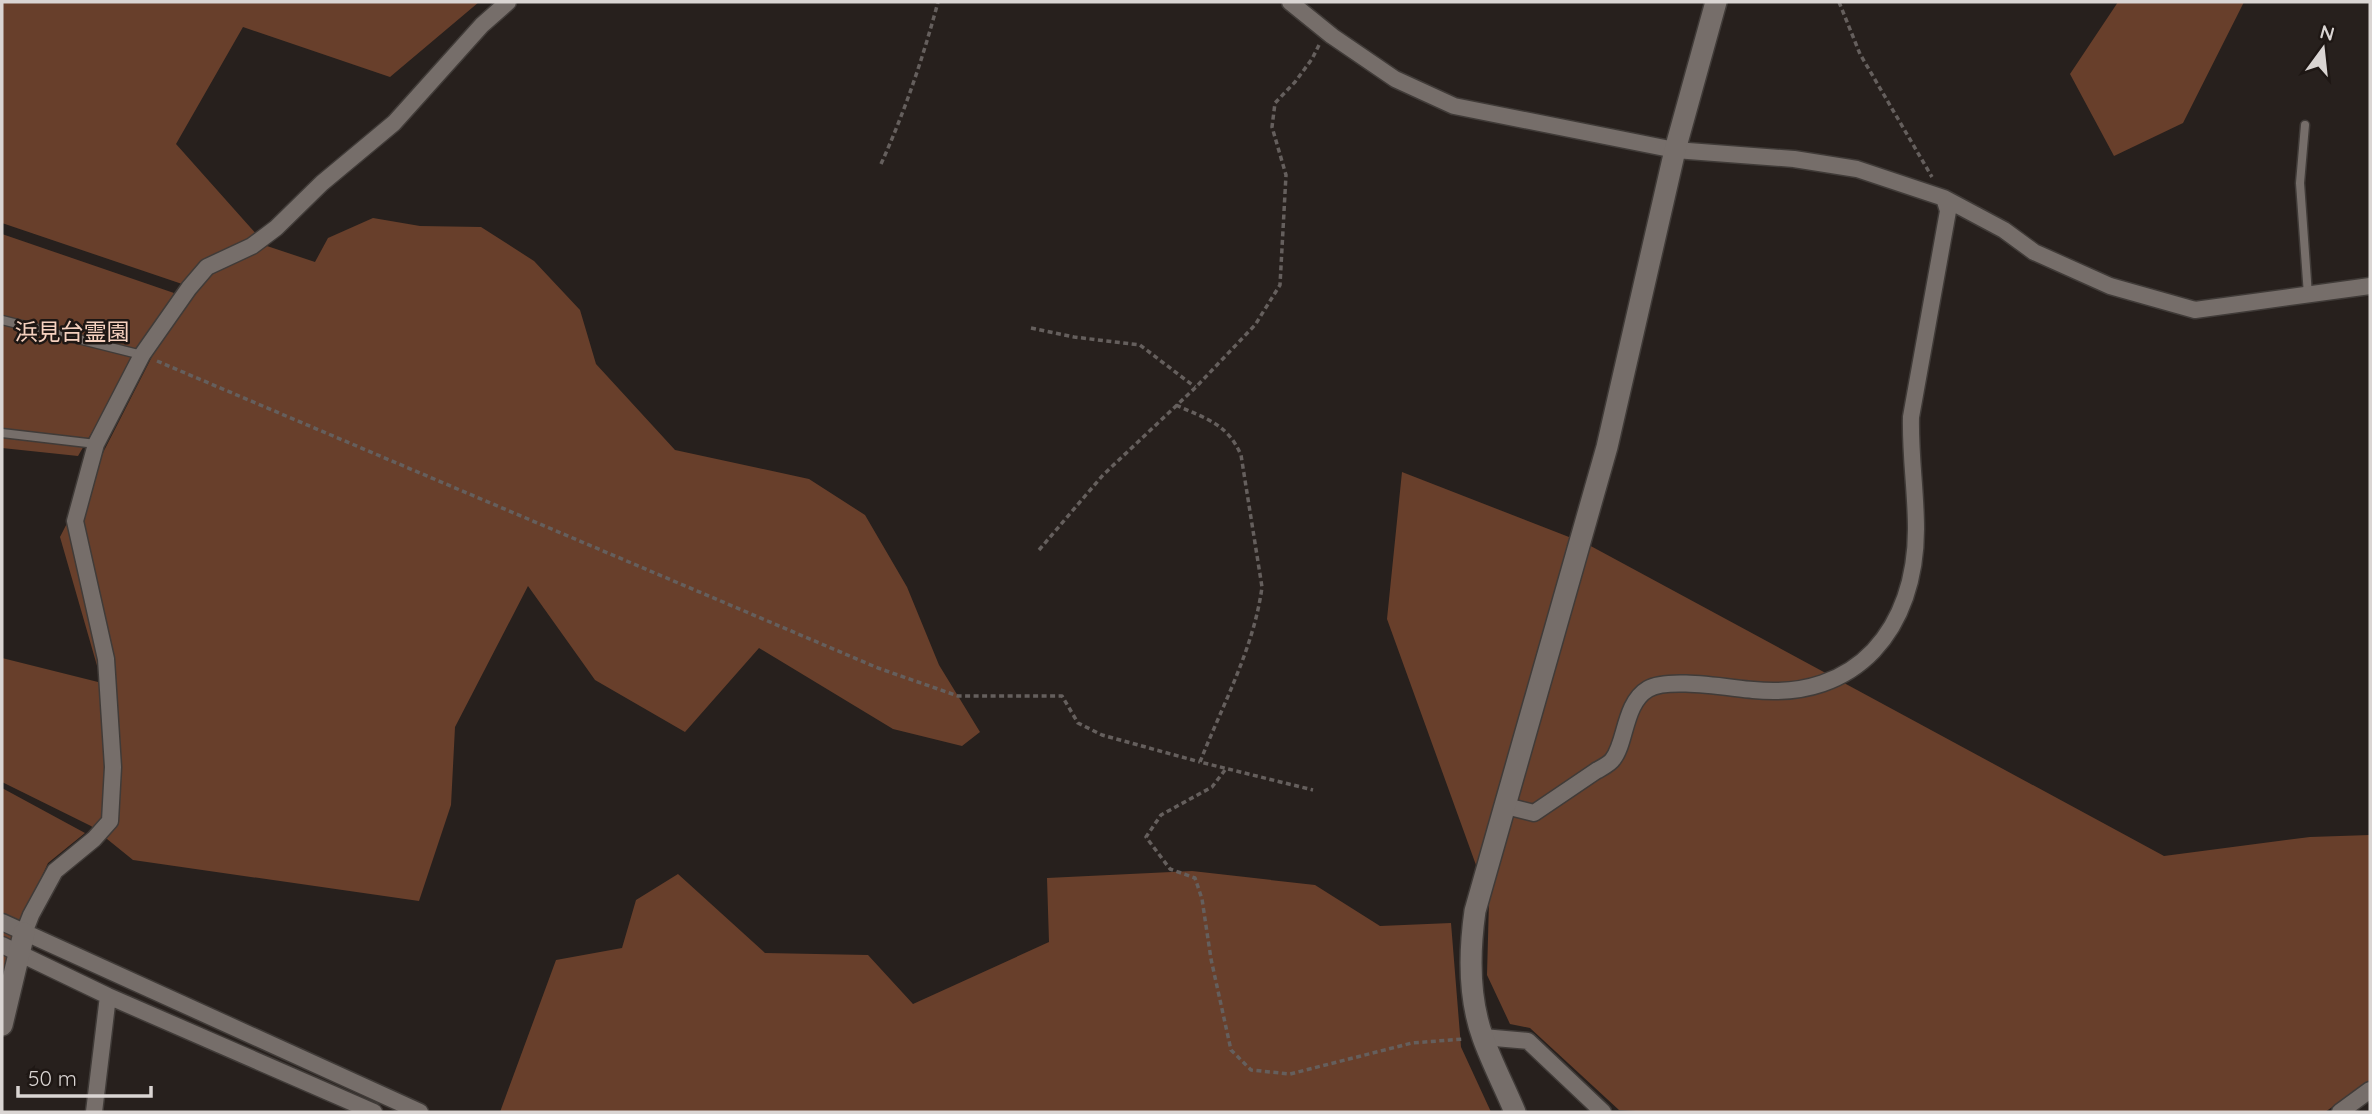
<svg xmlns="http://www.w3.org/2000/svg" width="2372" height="1114" font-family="Quicksand,'Noto Sans JP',sans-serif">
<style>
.green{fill:#683f2b}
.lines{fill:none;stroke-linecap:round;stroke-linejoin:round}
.service-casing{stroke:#403b38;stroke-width:11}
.minor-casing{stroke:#403b38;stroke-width:19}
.tertiary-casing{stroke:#403b38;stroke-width:24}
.path{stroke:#655f5d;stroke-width:3.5;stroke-dasharray:5 3.5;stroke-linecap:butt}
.service{stroke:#766e6a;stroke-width:8}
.minor{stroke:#766e6a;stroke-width:16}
.tertiary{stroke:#766e6a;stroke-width:21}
.labels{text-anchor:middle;stroke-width:5;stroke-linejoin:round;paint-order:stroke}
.park-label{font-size:23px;fill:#f5d1bf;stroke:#1e1714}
</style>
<rect width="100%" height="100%" fill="#27201d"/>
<path class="green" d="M2,2H479L390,77L243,27L176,144L267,246L315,262L328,238L373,218L420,226L481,227L534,261L580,310L596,364L675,450L809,479L865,515L907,587L939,665L980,732L962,746L893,729L759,648L685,732L595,680L528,586L455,727L451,805L419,901L133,860L91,826L2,782V658L102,683L60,537L188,286L2,223Z
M2118,2H2244L2183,123L2114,156L2070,74Z
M2,234L174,293L78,456L2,448Z
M1402,472L1587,544L2164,856L2310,837L2370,835V1081L2325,1112H1652L1619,1110L1530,1028L1510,1024L1487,975L1489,901L1387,619Z
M2,788L85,833L48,863L24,915L2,984Z
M1192,871L1315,885L1380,926L1451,923L1461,1047L1491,1112H500L556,960L622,948L636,900L678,874L765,953L868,955L913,1004L1049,942L1047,878Z"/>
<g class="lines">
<g class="service-casing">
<path id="service" d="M2305,125L2300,183L2308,295
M2,320L142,355
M2,433L96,444"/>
</g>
<g class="minor-casing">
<path id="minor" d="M1290,2L1332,36L1395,79L1454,106L1675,150L1794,159L1857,169L1944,198L2004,230L2034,252L2110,286L2195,310L2370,286
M1506,806L1534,813C1555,799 1575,785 1596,771C1601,768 1610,764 1613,759C1626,743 1624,703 1648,689C1668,677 1728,688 1753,690C1857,701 1916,628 1916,529C1916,491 1910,455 1911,417L1948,211L1944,198
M2,922L420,1112
M24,933L31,915L55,871L94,839L110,821L113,767L106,659L75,521L96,444L142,355L189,288L207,267L252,246L276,228L322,183L394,123L482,25L508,2
M2,945L108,996L374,1112
M1483,1037L1528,1041L1603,1112
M94,1112L108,996
M2340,1112L2370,1090"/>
</g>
<g class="tertiary-casing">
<path id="tertiary" d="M2,1025L24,933
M1515,1112C1505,1088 1492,1063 1483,1038C1468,997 1469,953 1475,911L1607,447L1675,150L1716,2"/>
</g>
<path class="path" d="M1839,2L1860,54L1932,177
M881,164C905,111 923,58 938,2
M1031,328L1074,337L1140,345L1195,387
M157,361L878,668L958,696H1062L1078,723L1102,735L1200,762
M1176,405C1206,419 1227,423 1241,455L1262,587C1254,648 1222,706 1200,762L1313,790
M1039,550L1103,475L1196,387L1255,325L1280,285L1286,175L1272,127L1275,103L1295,82L1312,59L1319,45
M1225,770L1212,787L1161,815L1146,837L1170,869L1195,878L1202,899L1211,959L1231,1050L1251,1070L1290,1074L1412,1043L1463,1039"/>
<use href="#service" class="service"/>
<use href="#minor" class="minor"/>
<use href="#tertiary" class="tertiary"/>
</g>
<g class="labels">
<g class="park-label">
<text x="72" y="340">浜見台霊園</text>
</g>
</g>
<rect width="2372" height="1114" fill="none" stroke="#dad5d3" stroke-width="7"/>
<g transform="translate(2323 49) rotate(15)" stroke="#1e1714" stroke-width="5" paint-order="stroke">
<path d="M0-5L12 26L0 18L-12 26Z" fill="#dad5d3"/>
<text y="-10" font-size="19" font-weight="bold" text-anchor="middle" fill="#dad5d3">N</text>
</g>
<path d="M18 1086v10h133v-10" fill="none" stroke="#dad5d3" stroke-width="3.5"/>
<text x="28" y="1086" font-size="21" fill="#dad5d3" stroke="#1e1714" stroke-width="5" paint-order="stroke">50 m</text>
</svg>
